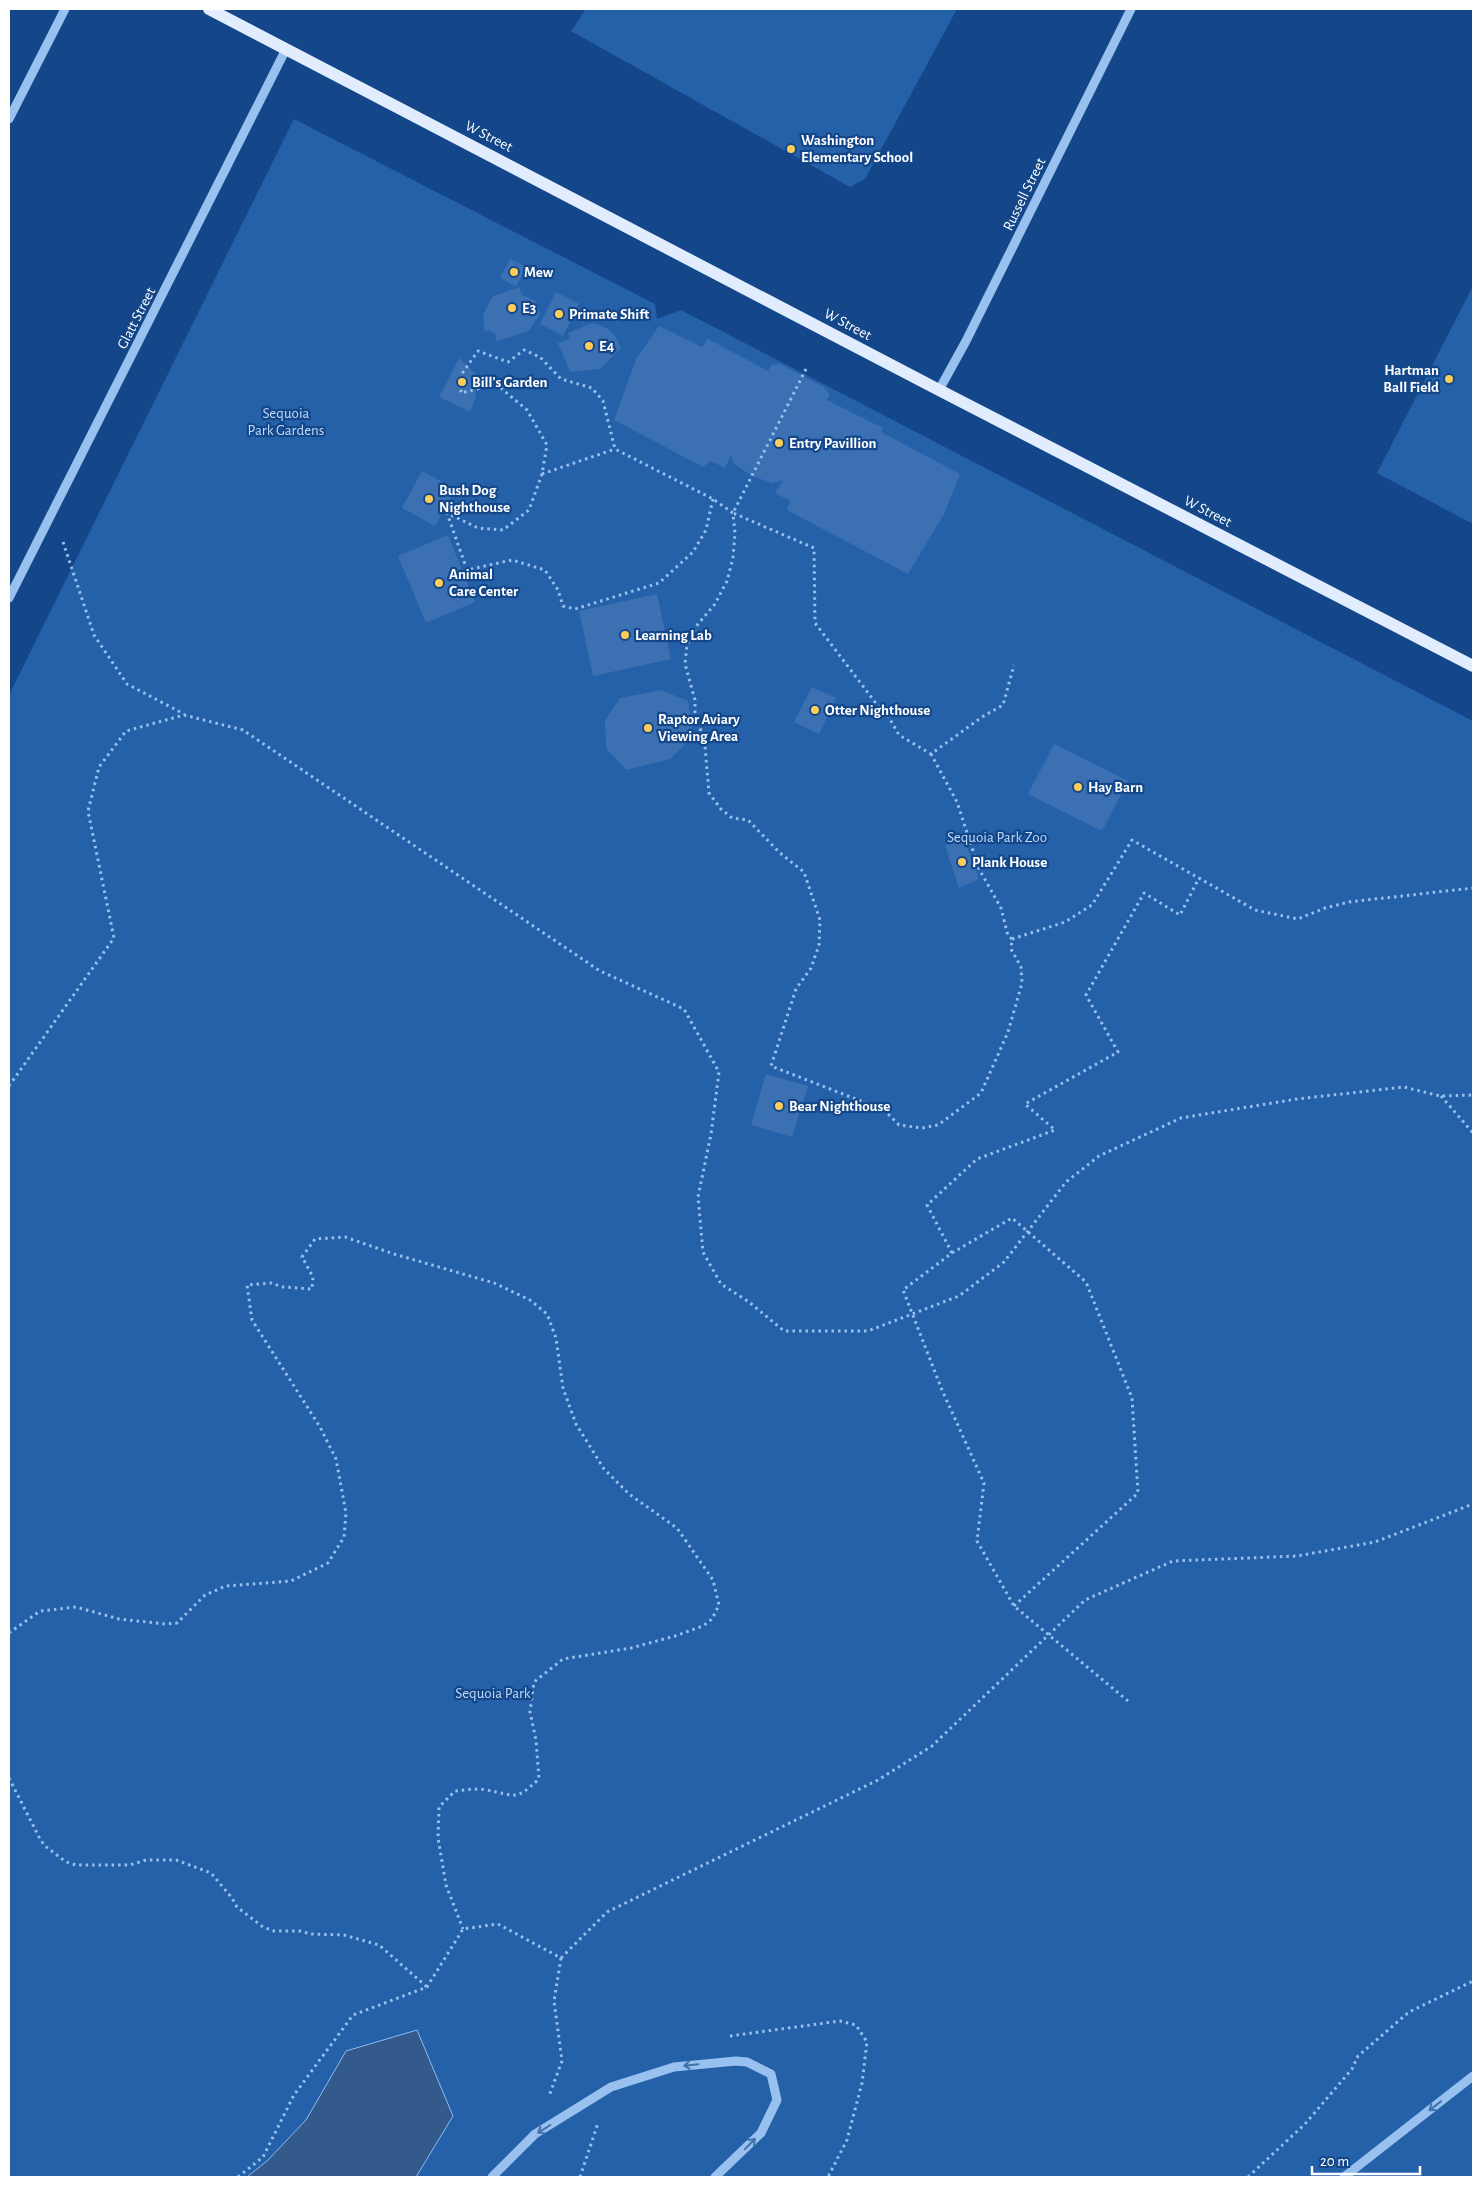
<svg xmlns="http://www.w3.org/2000/svg" width="1482" height="2186" font-family="'Alegreya Sans',sans-serif">
<style>
.green{fill:#2561a8}
.water{fill:#335a8b;stroke:#8abcf3}
.building{fill:#3b71b2}
.lines{fill:none;stroke-linecap:round;stroke-linejoin:round}
.path{stroke:#98c1f0;stroke-width:3;stroke-dasharray:2.5 4;stroke-linecap:butt}
.minor{stroke:#98c1f0;stroke-width:9}
.major{stroke:#e1edff;stroke-width:12}
.path-bridge{stroke:#98c1f0;stroke-width:3;stroke-dasharray:2.5 4;stroke-linecap:butt}
.oneway{stroke:#4272ad}
.poi-dot{fill:#ffcd57;stroke:#134789;stroke-width:2}
.labels{text-anchor:middle;stroke-width:4.5;stroke-linejoin:round;paint-order:stroke}
.street-label{font-size:15px;fill:#fff;stroke:#134789}
.poi-label{font-size:15px;font-weight:bold;fill:#fff;stroke:#134789;text-anchor:start}
.park-label{font-size:15px;fill:#bfdbfc;stroke:#134789}
</style>
<rect width="100%" height="100%" fill="#134789"/>
<path class="green" d="M586,9H957L865,179L850,187L571,31Z
M294,119L655,304L657,319L681,310L1473,721V2177H9V695Z
M1473,286V524L1377,473Z"/>
<path class="water" d="M417,2030L453,2116L416,2177H247L267,2161L306,2120L346,2051Z"/>
<path class="building" d="M510,259L527,267L516,286L500,278Z
M519,287L522,295L536,301L540,314L529,331L497,341L495,334L489,330L485,332L483,315L492,297Z
M556,292L579,304L563,336L540,324Z
M592,323L605,327L615,335L621,348L600,369L570,372L558,343L570,339L568,333Z
M659,326L702,347L708,339L768,371L771,365L780,364L824,387L830,395L827,400L883,428L881,432L960,474L944,514L908,574L787,510L790,501L775,493L783,480L772,483L752,476L733,463L731,455L725,468L711,461L703,467L614,420L636,359Z
M459,358L477,375L475,400L470,412L439,397Z
M422,471L456,489L435,526L402,508Z
M448,535L475,602L426,623L398,556Z
M657,594L671,659L593,676L579,611Z
M812,687L836,698L819,734L794,722Z
M661,690L688,701L693,737L670,759L626,770L606,748L605,720L620,698Z
M1054,744L1128,781L1102,831L1028,794Z
M964,839L979,879L959,888L945,845Z
M766,1074L808,1086L792,1137L751,1125Z"/>
<g class="lines">
<path class="path" d="M806,369L733,513L814,548L815,623L875,702L887,714L899,735L931,754L982,717L1003,705L1014,665
M542,474L615,449
M713,499L706,530L693,552L659,583L575,609L563,606L558,590L545,570L512,560L467,570L447,513L478,528L503,530L529,510L542,474L547,445L527,410L496,384L461,393V375L478,351L508,362L524,350L540,357L561,379L592,388L603,401L615,449L713,499L733,513L735,533L733,558L727,581L715,604L698,624L687,645L685,664L695,700V721L704,735L709,793L721,809L732,818L748,820L780,853L804,872L820,920L819,945L811,968L796,989L771,1066L884,1110L899,1125L922,1128L938,1125L981,1093L1008,1032L1022,983L1021,967L1011,949L1012,939L1008,936L1001,908L979,869L957,802L931,754
M63,542L94,635L127,684L184,714
M1012,939L1065,922L1092,905L1132,840L1255,910L1298,919L1325,908L1349,902L1473,888
M9,1086L114,938L88,811L99,767L126,731L184,715L243,730L600,971L684,1009L719,1072L711,1134L698,1197L703,1252L721,1284L749,1302L784,1331H868L959,1296L1004,1262L1066,1182L1099,1156L1181,1118L1297,1099L1404,1087L1440,1096L1473,1095
M1441,1096L1473,1133
M952,1253L927,1205L977,1159L1055,1130L1025,1104L1118,1052L1086,995L1144,893L1180,915L1199,878
M9,1633L40,1611L76,1607L119,1619L165,1624L177,1623L205,1595L226,1586L291,1581L328,1563L344,1537L346,1513L336,1459L320,1427L252,1320L247,1285L271,1283L283,1287L312,1289L313,1277L302,1257L315,1239L345,1237L394,1254L494,1283L530,1300L547,1314L556,1338L563,1388L576,1424L604,1469L629,1494L677,1528L713,1580L719,1605L712,1619L703,1626L675,1636L631,1648L563,1659L534,1682L530,1712L536,1740L539,1779C514,1802 517,1795 486,1790C476,1788 465,1790 455,1791L439,1807L438,1838L446,1885L463,1929
M9,1778L40,1839L45,1846L66,1862L76,1865H130L146,1860H176L211,1873L232,1898L237,1907L263,1927L274,1931H300L311,1934L344,1935L379,1945L427,1987
M561,1958L607,1912L878,1780L932,1746L1085,1600L1173,1561L1297,1556L1375,1542L1473,1504
M730,2036L840,2021L856,2025L867,2042L862,2083L847,2140L828,2177
M238,2177L263,2157L294,2095L353,2015L427,1987L463,1929L498,1924L561,1958L554,2001L562,2061L549,2096
M580,2177L598,2123
M1248,2177L1305,2124L1352,2069L1358,2056L1409,2012L1473,1981"/>
<path class="minor" d="M9,119L65,9
M939,390L966,341L1131,9
M9,598L286,49
M492,2177L535,2134L611,2087L674,2067L736,2061L747,2062L771,2074L777,2100L761,2133L715,2177
M1344,2177L1473,2076"/>
<path class="major" d="M209,9L939,390L1473,666"/>
<path class="path-bridge" d="M1014,1606L1138,1493L1132,1398L1086,1282L1012,1218L952,1253L903,1290L942,1390L984,1483L977,1541L1014,1606L1128,1701"/>
</g>
<defs><path id="oneway-shaft" d="M-6 0H5M1.5-3L5.5 0L1.5 3" fill="none" stroke-width="1.6" stroke-linecap="round" stroke-linejoin="round" transform="scale(1.25)"/></defs>
<g class="oneway">
<use href="#oneway-shaft" transform="translate(691 2065) rotate(174)"/>
<use href="#oneway-shaft" transform="translate(1435 2106) rotate(142)"/>
<use href="#oneway-shaft" transform="translate(544 2129) rotate(148)"/>
<use href="#oneway-shaft" transform="translate(750 2144) rotate(-46)"/>
</g>
<g class="poi-dot">
<circle cx="791" cy="149" r="5"/>
<circle cx="514" cy="272" r="5"/>
<circle cx="512" cy="308" r="5"/>
<circle cx="559" cy="314" r="5"/>
<circle cx="589" cy="346" r="5"/>
<circle cx="1449" cy="379" r="5"/>
<circle cx="462" cy="382" r="5"/>
<circle cx="779" cy="443" r="5"/>
<circle cx="429" cy="499" r="5"/>
<circle cx="439" cy="583" r="5"/>
<circle cx="625" cy="635" r="5"/>
<circle cx="815" cy="710" r="5"/>
<circle cx="648" cy="728" r="5"/>
<circle cx="1078" cy="787" r="5"/>
<circle cx="962" cy="862" r="5"/>
<circle cx="779" cy="1106" r="5"/>
</g>
<g class="labels">
<g class="street-label">
<text transform="translate(489 136) rotate(27)" y="5">W Street</text>
<text transform="translate(1024 194) rotate(-64)" y="5">Russell Street</text>
<text transform="translate(136 318) rotate(-63)" y="5">Glatt Street</text>
<text transform="translate(848 324) rotate(28)" y="5">W Street</text>
<text transform="translate(1208 511) rotate(27)" y="5">W Street</text>
</g>
<g class="poi-label">
<text x="801" y="145">Washington<tspan x="801" dy="17">Elementary School</tspan></text>
<text x="524" y="277">Mew</text>
<text x="522" y="313">E3</text>
<text x="569" y="319">Primate Shift</text>
<text x="599" y="351">E4</text>
<text x="1439" y="375" text-anchor="end">Hartman<tspan x="1439" dy="17">Ball Field</tspan></text>
<text x="472" y="387">Bill's Garden</text>
<text x="789" y="448">Entry Pavillion</text>
<text x="439" y="495">Bush Dog<tspan x="439" dy="17">Nighthouse</tspan></text>
<text x="449" y="579">Animal<tspan x="449" dy="17">Care Center</tspan></text>
<text x="635" y="640">Learning Lab</text>
<text x="825" y="715">Otter Nighthouse</text>
<text x="658" y="724">Raptor Aviary<tspan x="658" dy="17">Viewing Area</tspan></text>
<text x="1088" y="792">Hay Barn</text>
<text x="972" y="867">Plank House</text>
<text x="789" y="1111">Bear Nighthouse</text>
</g>
<g class="park-label">
<text x="286" y="418">Sequoia<tspan x="286" dy="17">Park Gardens</tspan></text>
<text x="997" y="842">Sequoia Park Zoo</text>
<text x="493" y="1698">Sequoia Park</text>
</g>
</g>
<rect width="1482" height="2186" fill="none" stroke="#ffffff" stroke-width="20"/>
<path d="M1312 2166v8h108v-8" fill="none" stroke="#ffffff" stroke-width="2.5"/>
<text x="1320" y="2166" font-size="15" fill="#ffffff" stroke="#134789" stroke-width="4" paint-order="stroke">20 m</text>
</svg>
